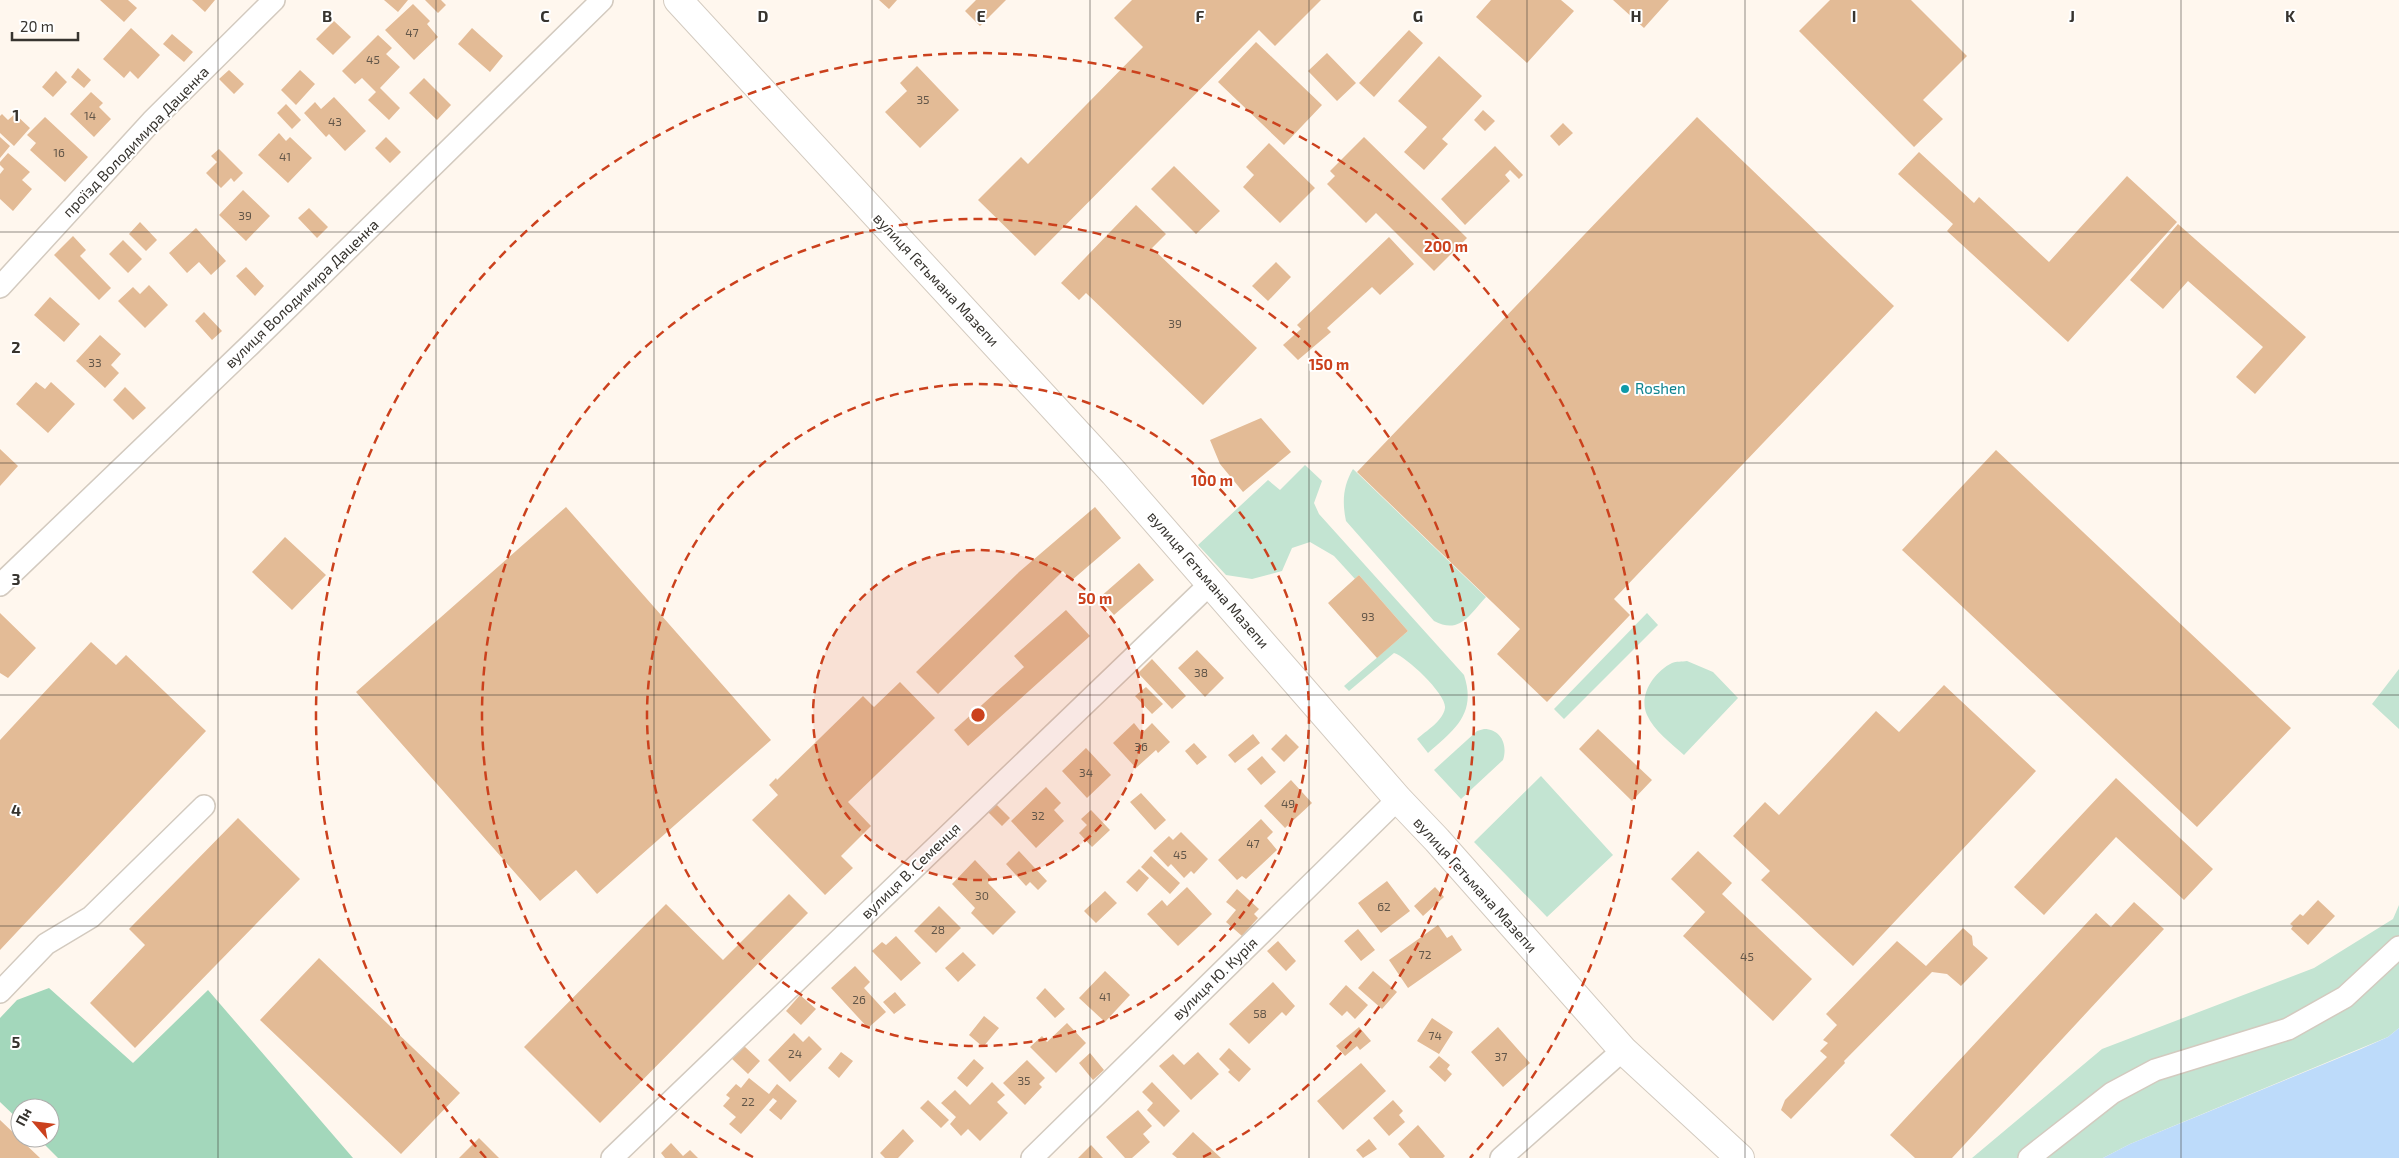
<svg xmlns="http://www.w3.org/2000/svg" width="2399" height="1158" font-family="'Exo 2',sans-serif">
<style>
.green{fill:#c3e4d2}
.forest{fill:#a3d7bb}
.water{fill:#bddbfa}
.building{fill:#e3bb96}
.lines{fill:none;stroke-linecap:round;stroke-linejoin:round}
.street-casing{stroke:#d3cabf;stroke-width:24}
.secondary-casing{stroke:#d3cabf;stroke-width:30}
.street{stroke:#fff;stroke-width:21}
.secondary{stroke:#fff;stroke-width:28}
.grid{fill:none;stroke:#37342f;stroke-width:1;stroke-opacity:0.55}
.ring{fill:none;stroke:#cb411d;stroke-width:2.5;stroke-dasharray:9 6}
.culture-dot{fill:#0f9aa8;stroke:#fff;stroke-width:2}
.labels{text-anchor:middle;stroke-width:4;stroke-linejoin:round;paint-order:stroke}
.number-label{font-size:12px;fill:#625649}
.street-label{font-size:15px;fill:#37342f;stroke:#fff}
.culture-label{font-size:15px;fill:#0d838f;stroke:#fff;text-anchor:start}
.grid-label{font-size:16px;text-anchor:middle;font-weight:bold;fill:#37342f;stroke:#fff;stroke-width:4;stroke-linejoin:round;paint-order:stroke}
.centre{fill:#cb411d;stroke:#fff;stroke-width:2.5}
.ring-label{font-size:15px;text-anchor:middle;font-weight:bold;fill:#cb411d;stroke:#fff;stroke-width:4;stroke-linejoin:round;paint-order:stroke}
</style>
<rect width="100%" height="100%" fill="#fff7ee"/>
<path class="green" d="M1305,465L1322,481L1314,503L1319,514L1464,675C1477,714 1454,730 1428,753L1417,739C1426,731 1443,721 1445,708C1447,695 1407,657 1394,653L1349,691L1344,686L1408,631L1359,575L1355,579L1334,556L1310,542L1292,548L1282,571L1252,579L1226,575L1198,545L1268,480L1280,490Z
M1353,469L1486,597C1470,614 1460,635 1434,621L1346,521C1342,502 1343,486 1353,469Z
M1647,613L1658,625L1564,719L1554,709Z
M1687,661L1713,672L1738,698L1684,755C1671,743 1654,731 1647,715C1638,695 1654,672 1672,663C1676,661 1682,662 1687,661Z
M2399,669V729L2372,704Z
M1484,729C1501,729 1508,745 1503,760L1461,799L1434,770L1477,731Z
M1541,776L1613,855L1547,917L1474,842Z
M2399,905V1028L2388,1037L2130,1144L2103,1158H1972L2102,1049L2314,968L2393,919Z"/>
<path class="forest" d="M49,988L133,1063L208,990L353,1158H58L38,1138H50V1108H20V1121L0,1102V1018L17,1000Z"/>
<path class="water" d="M2399,1028V1158H2103L2130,1144L2361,1049L2388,1037Z"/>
<path class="building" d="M100,0H128L137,8L124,22Z
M192,0H215L205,12Z
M384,0H408L398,12Z
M425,0H441L446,5L438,13Z
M879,0H897L889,9Z
M976,0H1006L980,26L965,11Z
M1132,0H1321L1275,46L1259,30L1035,256L978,200L1021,157L1028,164L1143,47L1114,18Z
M1491,0H1561L1574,11L1527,63L1476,17Z
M1613,0H1669L1644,28Z
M1830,0H1911L1967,56L1923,100L1943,119L1914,147L1799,31Z
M413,4L430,21L427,24L438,37L414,60L385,30Z
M334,21L351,37L333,55L316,39Z
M131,28L160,55L138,79L130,71L124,78L103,59Z
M472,28L503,56L490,72L458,44Z
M1409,30L1423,43L1374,97L1359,83Z
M172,34L193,52L184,62L163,44Z
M378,35L392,48L386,54L400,67L380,88L400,108L389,120L368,100L376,92L362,78L355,84L342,71Z
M1256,42L1322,105L1284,145L1218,82Z
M1327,53L1356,83L1337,101L1308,71Z
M1439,56L1482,96L1442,139L1448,144L1424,170L1404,152L1427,127L1398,101Z
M917,66L959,110L920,148L885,112L907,91L900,83Z
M78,68L91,80L84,88L71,77Z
M229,70L244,84L234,94L219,79Z
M300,70L315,84L296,105L281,90Z
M56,71L67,82L53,97L42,87Z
M424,78L451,105L437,120L409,93Z
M91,92L103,103L99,107L111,119L94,137L70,114Z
M334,97L366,131L345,151L329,134L326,137L304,113L315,102L321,109Z
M286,104L301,120L292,129L277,113Z
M1483,110L1495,121L1485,131L1474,120Z
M2,114L8,120L15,114L30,128L14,146L0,133V116Z
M45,117L88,157L65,182L30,150L36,143L27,135Z
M1697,117L1894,306L1614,599L1630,615L1547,702L1497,654L1520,629L1357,472Z
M1563,123L1573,133L1559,146L1550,136Z
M279,133L286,141L290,137L312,158L288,183L258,155Z
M0,137L10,146L0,158Z
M386,137L401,152L390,163L375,148Z
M1364,137L1467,238L1434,271L1376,213L1366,223L1327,184L1335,176L1330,171Z
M1269,143L1315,188L1280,223L1243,187L1254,175L1246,167Z
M1495,146L1523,175L1519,179L1510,170L1505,175L1510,181L1465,225L1441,199Z
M219,149L243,173L234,182L231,178L221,188L206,173L217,162L211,156Z
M1919,152L1974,203L1979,197L2049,262L2127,176L2177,222L2068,342L1947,231L1953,224L1898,174Z
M8,153L30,172L22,180L32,189L13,211L0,199V174L4,169L0,165V162Z
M1174,166L1220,211L1196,234L1151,189Z
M243,190L270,216L246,241L219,215Z
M1136,205L1166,234L1152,248L1257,348L1203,405L1086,293L1079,300L1061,283Z
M309,208L328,227L317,238L298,218Z
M140,222L157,240L146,251L129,234Z
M2178,224L2306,337L2255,394L2236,377L2263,347L2188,281L2163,309L2130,280Z
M196,228L226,261L211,275L199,262L187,273L169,253Z
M73,236L86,250L80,256L111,288L99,300L54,255Z
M1389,237L1414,264L1380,295L1372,287L1327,328L1331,332L1298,360L1283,345L1301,329L1297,325Z
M123,240L142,259L128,273L109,254Z
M1276,262L1291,277L1268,301L1252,286Z
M246,267L264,286L255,296L236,276Z
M149,285L168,305L145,328L118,301L133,287L140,294Z
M50,297L80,324L64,342L34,315Z
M204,312L222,331L212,340L195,321Z
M100,335L121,354L111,365L119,373L105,388L76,361Z
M36,382L45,389L51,382L75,404L48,433L16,404Z
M125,387L146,408L133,420L113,400Z
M1261,418L1291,452L1243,492L1220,464L1210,440Z
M0,449L18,466L0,486Z
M1996,450L2291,728L2197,827L1902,550Z
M566,507L771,740L597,894L576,870L540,901L356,692Z
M1095,507L1121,538L1071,581L1063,571L938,694L916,672L1019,572Z
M285,537L326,575L292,610L252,572Z
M1139,563L1154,580L1114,615L1099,598Z
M1359,575L1408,631L1377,658L1328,603Z
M1066,610L1090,636L968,746L954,730L1024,667L1014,656Z
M0,613L36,648L8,678L0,673Z
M91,642L116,665L126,655L206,731L0,950V740Z
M1197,650L1224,678L1205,697L1178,668Z
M1152,659L1186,696L1172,709L1138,673Z
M900,682L935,718L848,802L871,826L841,856L853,868L825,895L752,820L778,795L769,785L776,778L777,780L863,696L874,707Z
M1944,685L2036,771L1853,966L1761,880L1770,871L1733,836L1765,802L1779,815L1876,711L1899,732Z
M1146,687L1163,704L1152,714L1135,696Z
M1134,723L1142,733L1152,723L1170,742L1158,753L1156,750L1136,768L1113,743Z
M1598,729L1652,780L1632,801L1579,749Z
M1253,734L1260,743L1235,763L1228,755Z
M1286,734L1299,747L1284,762L1271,749Z
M1194,743L1207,757L1197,765L1185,751Z
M1086,748L1111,775L1087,798L1062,771Z
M1262,756L1276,772L1261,785L1247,769Z
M2116,778L2213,869L2184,900L2116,837L2044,915L2014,887Z
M1291,780L1312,803L1285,828L1264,806Z
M1046,787L1061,803L1054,810L1064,821L1036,848L1011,821Z
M1141,793L1166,820L1155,830L1130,802Z
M995,803L1010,818L1002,826L987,811Z
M1091,810L1110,830L1092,847L1079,833L1087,825L1081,819Z
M238,818L300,879L135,1048L90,1003L145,945L129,929Z
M1261,819L1273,832L1267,838L1277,850L1246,879L1242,876L1237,880L1218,860Z
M1181,832L1208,859L1194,874L1191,871L1184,878L1171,864L1168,867L1153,851L1169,836L1173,840Z
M1019,851L1047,881L1038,890L1030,882L1026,886L1006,864Z
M1698,851L1732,883L1722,894L1812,979L1773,1021L1683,936L1705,912L1671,879Z
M1151,856L1180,883L1170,894L1141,867Z
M975,860L992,878L988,883L1016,912L993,935L971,913L975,908L952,884Z
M1139,869L1149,878L1137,892L1126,882Z
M1387,881L1410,911L1381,933L1358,903Z
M1187,887L1212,914L1178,946L1147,914L1162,900L1167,906Z
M1435,887L1444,897L1423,916L1414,906Z
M1237,889L1259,909L1254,914L1258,918L1242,936L1226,922L1236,910L1226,902Z
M1105,891L1117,903L1096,923L1084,911Z
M789,894L808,913L600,1123L524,1047L666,904L723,960Z
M2318,900L2335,916L2308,945L2291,929L2293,926L2290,924L2300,914L2303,916Z
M2134,902L2164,929L1952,1158H1915L1890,1135L2096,913L2111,927Z
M939,906L961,928L936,953L914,931Z
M1438,925L1447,938L1452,935L1462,950L1408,988L1389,960Z
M1963,928L1972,936L1973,945L1988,958L1961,986L1947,974L1932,972L1844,1061L1845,1063L1791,1119L1781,1110L1785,1100L1827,1057L1820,1051L1828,1043L1823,1040L1837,1025L1826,1014L1897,941L1926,966Z
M1358,929L1375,950L1361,961L1344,941Z
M896,936L921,963L901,981L872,951L882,942L886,945Z
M1278,941L1296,961L1286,971L1267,951Z
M963,952L976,965L958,982L945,968Z
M319,958L460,1093L401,1154L260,1020Z
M855,966L870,982L864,988L886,1012L868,1028L831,988Z
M1105,971L1130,995L1105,1022L1079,998Z
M1373,971L1397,992L1382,1009L1358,988Z
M1273,982L1295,1006L1286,1016L1282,1012L1249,1044L1229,1024Z
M1346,985L1368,1005L1355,1019L1347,1011L1342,1016L1329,1004Z
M1045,988L1065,1009L1055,1018L1036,998Z
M895,992L906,1005L894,1014L883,1002Z
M800,995L816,1009L801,1025L786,1011Z
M984,1016L999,1028L983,1047L969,1035Z
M1432,1018L1453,1032L1439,1054L1417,1041Z
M1067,1023L1086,1043L1056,1073L1030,1047L1042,1036L1047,1042Z
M1359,1027L1371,1041L1360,1050L1357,1046L1345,1056L1336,1046Z
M1498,1027L1530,1063L1503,1087L1471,1052Z
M794,1033L803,1042L809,1036L822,1049L790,1082L768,1060Z
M743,1045L760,1061L748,1074L731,1058Z
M1229,1048L1251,1069L1239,1082L1228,1072L1230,1070L1219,1059Z
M841,1052L853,1061L839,1078L828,1068Z
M1198,1052L1219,1074L1191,1100L1159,1066L1173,1054L1184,1065Z
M1090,1053L1104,1070L1093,1080L1079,1063Z
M1439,1056L1450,1065L1447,1069L1452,1074L1445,1082L1429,1067Z
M974,1059L984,1068L967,1087L957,1078Z
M1027,1060L1045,1078L1039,1084L1042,1087L1025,1105L1003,1083Z
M1361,1063L1386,1091L1343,1130L1317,1101Z
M749,1078L769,1094L777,1084L797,1101L781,1120L769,1110L777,1101L773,1098L741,1134L729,1124L736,1117L723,1106L730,1098L726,1095L736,1084L741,1088Z
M992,1082L1005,1095L997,1102L1008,1113L980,1141L968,1129L961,1136L950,1124L956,1117L941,1103L955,1090L970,1105Z
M1152,1082L1180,1111L1164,1127L1147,1110L1153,1103L1142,1092Z
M928,1100L949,1120L941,1128L920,1108Z
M1393,1100L1403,1111L1399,1115L1405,1122L1389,1136L1373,1118Z
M1138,1110L1152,1126L1143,1134L1150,1142L1132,1158H1125L1106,1137Z
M0,1120L40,1158H0Z
M1418,1125L1445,1156L1443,1158H1410L1398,1144Z
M903,1129L914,1141L898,1158H885L880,1153Z
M1193,1132L1221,1158H1177L1172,1154Z
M479,1138L499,1158H459Z
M1369,1139L1377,1149L1363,1158L1356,1150Z
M671,1143L683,1156L690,1150L698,1158H665L661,1153Z
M1091,1145L1103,1158H1078Z"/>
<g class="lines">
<g class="street-casing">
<path id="street" d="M0,287L152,121L274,0
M0,585L250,345L602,0
M0,992L46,944L91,917L204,806
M612,1158L1211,583
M1032,1158L1398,799
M1501,1158L1623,1050
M2029,1158L2112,1093L2155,1070L2288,1029L2345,997L2399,947"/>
</g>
<g class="secondary-casing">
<path id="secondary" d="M678,0L1114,473L1398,799L1437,840L1623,1050L1740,1158"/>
</g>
<use href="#street" class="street"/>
<use href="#secondary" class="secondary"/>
</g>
<path class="grid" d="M218,0V1158M436,0V1158M654,0V1158M872,0V1158M1090,0V1158M1309,0V1158M1527,0V1158M1745,0V1158M1963,0V1158M2181,0V1158M0,232H2399M0,463H2399M0,695H2399M0,926H2399"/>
<circle cx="978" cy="715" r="165" fill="#cb411d" fill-opacity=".12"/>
<g class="ring">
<circle cx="978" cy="715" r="165"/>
<circle cx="978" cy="715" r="331"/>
<path d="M753 1157A496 496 0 1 1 1203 1157"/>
<path d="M486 1158A662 662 0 1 1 1470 1158"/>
</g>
<circle class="culture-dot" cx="1625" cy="389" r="5"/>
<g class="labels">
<g class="number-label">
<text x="412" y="37">47</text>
<text x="373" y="64">45</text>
<text x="923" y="104">35</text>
<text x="90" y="120">14</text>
<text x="335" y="126">43</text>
<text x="59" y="157">16</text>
<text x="285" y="161">41</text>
<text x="245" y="220">39</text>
<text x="1175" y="328">39</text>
<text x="95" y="367">33</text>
<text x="1368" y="621">93</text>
<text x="1201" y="677">38</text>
<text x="1141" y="751">36</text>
<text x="1086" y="777">34</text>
<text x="1288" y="808">49</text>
<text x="1038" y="820">32</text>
<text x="1253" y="848">47</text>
<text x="1180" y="859">45</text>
<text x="982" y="900">30</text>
<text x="1384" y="911">62</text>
<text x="938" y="934">28</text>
<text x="1425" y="959">72</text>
<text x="1747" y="961">45</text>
<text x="1105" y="1001">41</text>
<text x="859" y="1004">26</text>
<text x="1260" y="1018">58</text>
<text x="1435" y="1040">74</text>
<text x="795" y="1058">24</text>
<text x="1501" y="1061">37</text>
<text x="1024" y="1085">35</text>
<text x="748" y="1106">22</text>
</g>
<g class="street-label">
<text transform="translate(136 142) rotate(-46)" y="5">проїзд Володимира Даценка</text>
<text transform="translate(936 280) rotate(47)" y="5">вулиця Гетьмана Мазепи</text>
<text transform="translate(302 294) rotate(-44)" y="5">вулиця Володимира Даценка</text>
<text transform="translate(1208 580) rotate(49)" y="5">вулиця Гетьмана Мазепи</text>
<text transform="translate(911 871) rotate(-44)" y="5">вулиця В. Семенця</text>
<text transform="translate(1475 885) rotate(48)" y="5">вулиця Гетьмана Мазепи</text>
<text transform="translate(1215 979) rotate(-44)" y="5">вулиця Ю. Курія</text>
</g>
<g class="culture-label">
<text x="1635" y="394">Roshen</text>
</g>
</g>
<g class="grid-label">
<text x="327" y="22">B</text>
<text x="545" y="22">C</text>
<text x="763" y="22">D</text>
<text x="981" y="22">E</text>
<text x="1200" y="22">F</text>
<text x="1418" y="22">G</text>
<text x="1636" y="22">H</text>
<text x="1854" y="22">I</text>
<text x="2072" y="22">J</text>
<text x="2290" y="22">K</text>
<text x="16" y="121">1</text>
<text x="16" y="353">2</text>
<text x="16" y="585">3</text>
<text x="16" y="816">4</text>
<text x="16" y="1048">5</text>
</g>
<circle cx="978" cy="715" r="8" class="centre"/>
<g class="ring-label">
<text x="1446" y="252">200 m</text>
<text x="1329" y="370">150 m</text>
<text x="1212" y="486">100 m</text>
<text x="1095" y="604">50 m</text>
</g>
<g transform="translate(35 1123) rotate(298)"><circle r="24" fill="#ffffff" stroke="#afaeac"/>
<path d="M0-4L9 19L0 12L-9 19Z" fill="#cb411d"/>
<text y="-8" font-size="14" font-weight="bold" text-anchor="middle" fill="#37342f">Пн</text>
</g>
<path d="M12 32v8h66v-8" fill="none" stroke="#37342f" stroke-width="2.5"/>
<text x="20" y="32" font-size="15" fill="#37342f" stroke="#ffffff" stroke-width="4" paint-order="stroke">20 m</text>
</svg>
